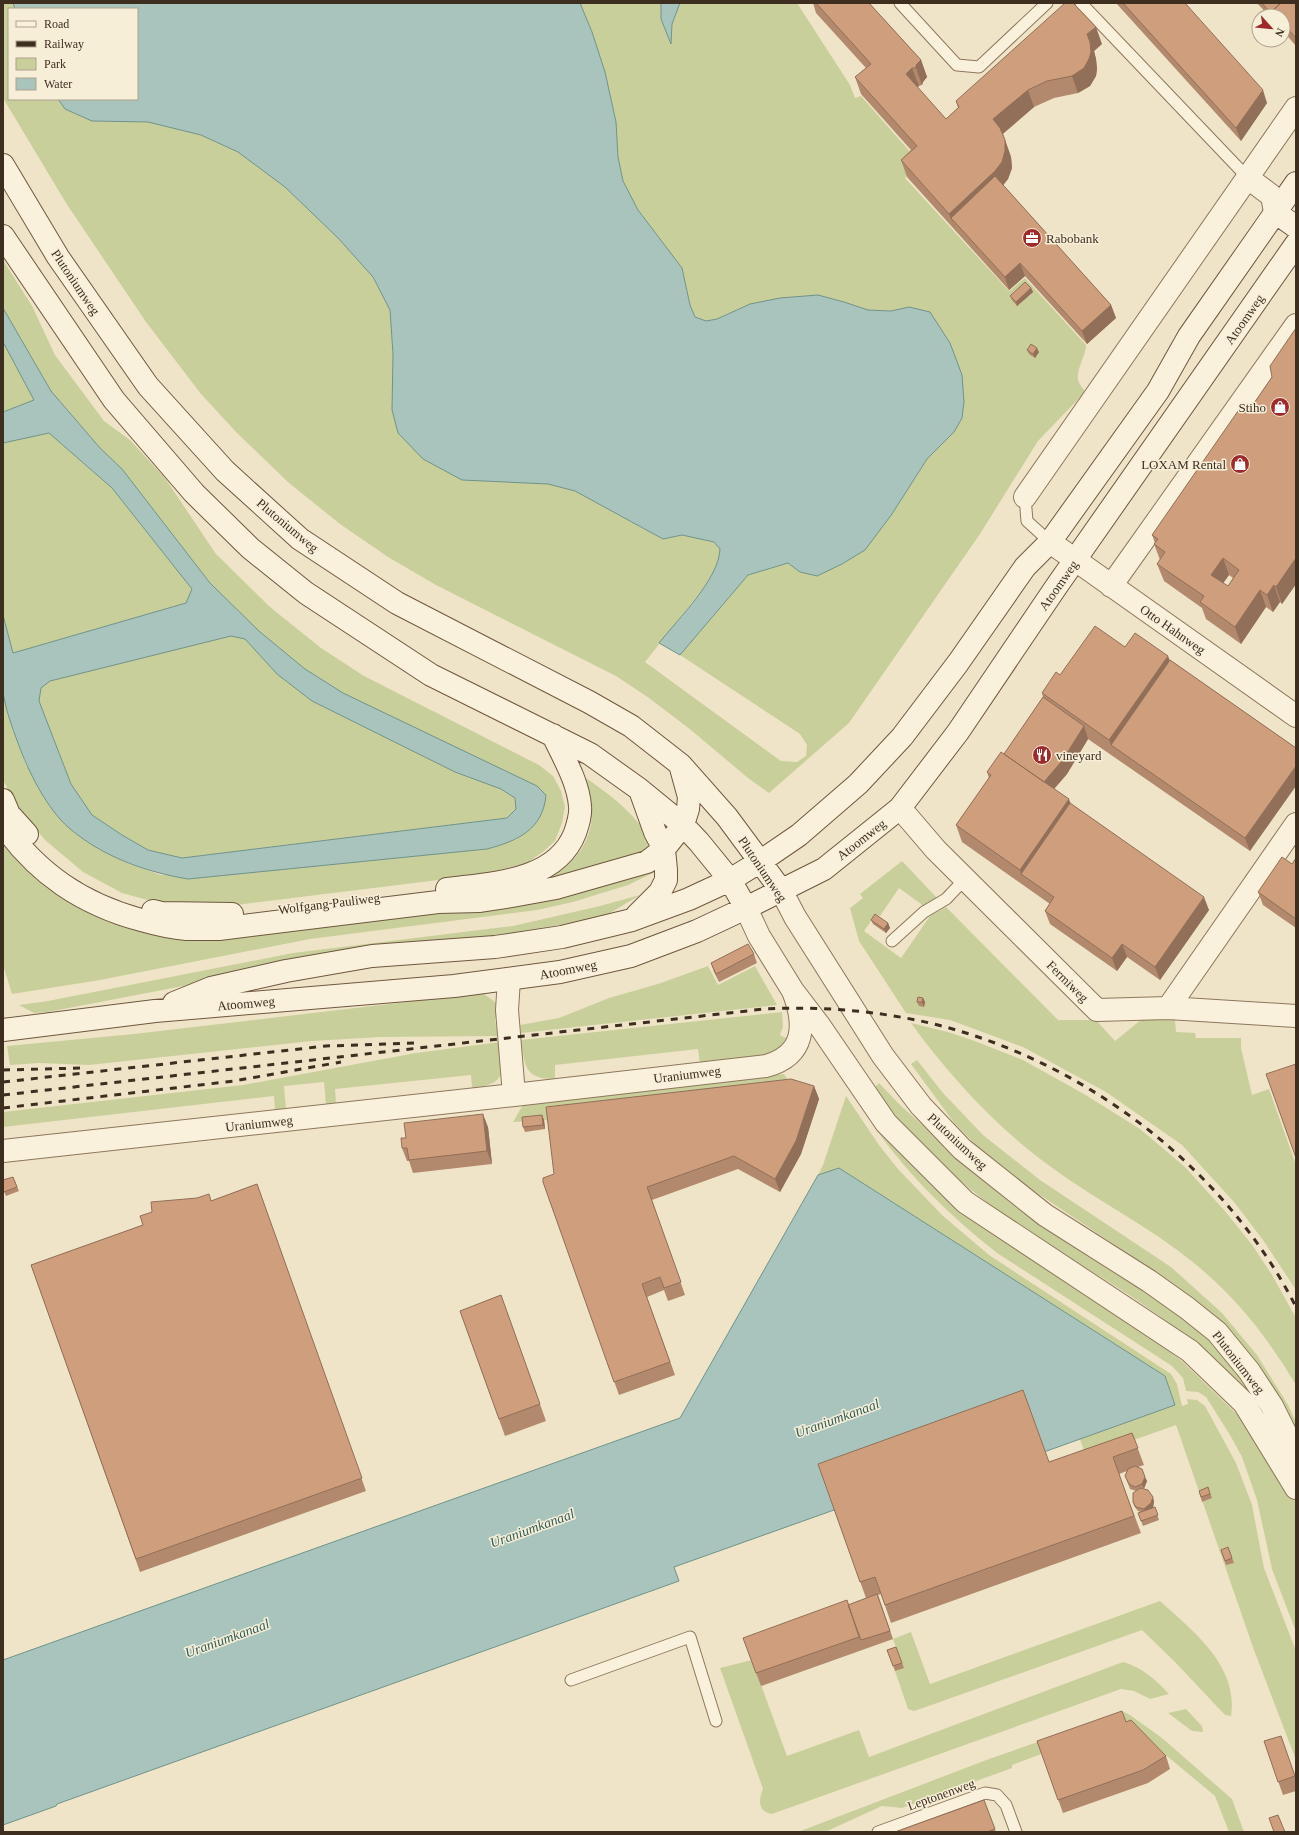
<svg xmlns="http://www.w3.org/2000/svg" width="1299" height="1835" font-family="'Times New Roman',serif">
<style>
.green{fill:#c9cf9b}
.water{fill:#a9c4bc;stroke:#6f938a;fill-rule:evenodd}
.lines{fill:none;stroke-linecap:round;stroke-linejoin:round}
.lane-casing{stroke:#8d765c;stroke-width:13}
.street-casing{stroke:#8d765c;stroke-width:24}
.secondary-casing{stroke:#6f573f;stroke-width:24}
.lane{stroke:#faf1dc;stroke-width:11}
.street{stroke:#faf1dc;stroke-width:22}
.secondary{stroke:#faf1dc;stroke-width:22}
.rail{stroke:#3d2e20;stroke-width:3;stroke-dasharray:7 7;stroke-linecap:butt}
.wall{fill:#b2896c;fill-rule:evenodd}
.shaded-wall{fill:#916f58}
.building{fill:#cf9f7d;stroke:#916f58;fill-rule:evenodd}
.labels{text-anchor:middle;stroke-width:3;stroke-linejoin:round;paint-order:stroke}
.poi-label{font-size:13px;fill:#3d2e20;stroke:#f7eed8;text-anchor:start}
.street-label{font-size:13px;fill:#3d2e20;stroke:#f7eed8}
.water-label{font-size:14px;font-style:italic;fill:#2f5d5a;stroke:#f7eed8}
</style>
<rect width="100%" height="100%" fill="#f0e4c8"/>
<path class="green" d="M3,3H13L15,9H9V99H58L65,109L92,121L148,122L201,135L238,152L285,187L338,238L373,277L390,310L393,354L548,484L575,491L663,539L682,535L714,542L720,549L719,560L706,585L645,662L781,761L797,762L806,756L807,745L800,734L680,655L748,575L788,563L800,572L892,514L927,459L954,432L909,307L891,311L868,310L844,302L818,295L750,304L717,319L706,321L695,317L690,305L682,268L638,210L623,181L618,157L616,122L605,72L592,32L580,3H661V19L671,42L672,24L680,3H797L850,85L855,98L861,96L920,163L905,178L1009,291L1025,278L1086,345C1086,356 1076,369 1078,380C1079,384 1083,388 1085,392L1038,441L980,534L849,723L769,793L748,778L691,730L649,698L616,676L436,585L388,557L340,524L289,483L237,433L201,394L146,322L66,203L3,98Z
M3,260L32,306L55,355L104,421L130,440L165,478L216,554L270,607L321,648L364,676L539,765L553,776L561,791L565,807L562,823L555,841L544,851L527,863L479,875L228,906L155,902L122,893L83,872L45,840L17,806L3,780V691L12,727L26,765L97,848L130,864L161,875L487,849L517,839L545,804L343,693L305,669L260,632L210,583L122,469L100,448L51,391L3,308Z
M3,342L35,400L3,412Z
M49,433L112,488L192,589L186,603L13,653L3,615V443Z
M231,636L245,639L277,674L312,701L455,772L501,789L515,798L517,809L507,818L182,858L148,850L122,835L92,815L71,784L39,701L41,687L49,681Z
M580,774C615,798 634,812 657,849L526,889C538,882 553,876 564,868C584,853 595,828 591,803C589,793 584,783 580,774Z
M3,837L19,857L191,937L657,862V871L628,885L573,902L537,910L310,939L100,980L12,994L3,965Z
M902,861L938,899L922,907L921,904L899,888L880,916L876,914L864,931L901,958L930,916L946,907L1058,1020H1096L1115,1041L1142,1019L1175,1020L1176,1032L1195,1033L1196,1038H1241V1048L1252,1095L1269,1089L1296,1165V1290L1263,1240L1234,1202L1182,1145L1106,1092L1023,1047L950,1020L906,1013L859,941L850,908L863,898L860,894Z
M640,895L607,915L513,935L371,950L48,1012L34,1013L19,1005L48,1001L293,953L513,926L600,906Z
M708,966L718,985L755,966L777,1005L521,1033L520,1025L559,1018L609,998L658,984Z
M483,993L495,1002L499,1014L495,1018L496,1027H499L500,1036L381,1037L312,1041L89,1065L39,1063L10,1065L7,1046L134,1034Z
M782,1012L783,1027L780,1035L786,1038C783,1044 780,1049 774,1052C758,1061 719,1061 700,1063L698,1049L555,1065V1079C524,1079 525,1066 521,1040Z
M911,1023L948,1032L972,1040L1023,1060L1084,1094L1140,1129L1185,1167L1224,1210L1253,1246L1272,1275L1296,1318V1385C1268,1338 1237,1298 1194,1263C1150,1227 1097,1201 1051,1167C996,1127 951,1078 911,1023Z
M500,1042C504,1071 507,1085 472,1088L471,1075L335,1089L336,1103L326,1105L324,1082L284,1086L286,1109L275,1110L274,1096L3,1127V1112L243,1085L416,1053Z
M917,1060L943,1093L983,1135L1040,1180L1171,1267L1222,1313L1257,1355L1288,1405L1296,1422V1442L1189,1298L1142,1263L1022,1183L985,1154L955,1124L911,1064Z
M784,1074L796,1092L551,1120L513,1122L524,1103Z
M879,1083L899,1104L985,1182L1014,1204L1181,1314L1221,1346L1279,1432C1257,1410 1235,1388 1213,1366C1198,1350 1183,1333 1165,1320C1107,1277 1041,1244 984,1200C942,1168 905,1130 874,1088Z
M846,1096L879,1145L898,1169L942,1215L989,1255L1171,1374L1177,1384L1182,1406L1188,1404L1187,1399L1197,1400L1205,1406L1236,1463L1252,1505L1264,1568L1296,1651V1760L1254,1650L1176,1425L1086,1457L1080,1439L1175,1405L1165,1376L839,1168L818,1175L823,1165Z
M878,1125L1183,1362L1242,1419L1289,1486L1296,1501V1632L1272,1569L1257,1500L1242,1457L1230,1435L1206,1397L1198,1392L1186,1391L1183,1378L1172,1366L997,1253C951,1217 909,1176 875,1128Z
M1160,1601C1193,1631 1239,1666 1231,1716L1225,1715L1175,1662L1142,1630L923,1708L914,1711L908,1709L895,1671L903,1667L893,1639L911,1632L930,1684Z
M752,1660L787,1756L859,1730L869,1757L1123,1662C1142,1667 1156,1680 1169,1694L1150,1699L1134,1691L1121,1689L772,1814C758,1812 758,1800 763,1789L720,1668Z
M1186,1709L1202,1726L1203,1732L1192,1731L1168,1713Z
M1124,1712L1130,1715L1162,1738L1232,1799L1244,1832H1229L1215,1796L1126,1722L1012,1765V1768L902,1808L882,1806L825,1832H798L989,1759Z"/>
<path class="water" d="M13,3H580L592,32L605,72L616,122L618,157L623,181L638,210L682,268L690,305L695,317L706,321L717,319L750,304L780,298L818,295L844,302L868,310L891,311L909,307L930,312L950,343L962,375L964,402L962,418L954,432L927,459L892,514L865,550L842,564L817,576L800,572L788,563L748,575L680,655L659,643C678,619 719,579 720,549L714,542L682,535L663,539L575,491L548,484L462,480L423,459L398,433L392,410L393,354L390,310L373,277L338,238L285,187L238,152L201,135L148,122L92,121L65,109L58,99H137V9H15Z
M661,3H680L672,24L671,44L661,19Z
M3,308L51,391L100,448L122,469L210,583L260,632L305,669L343,693L537,786L546,795C543,830 517,841 487,849L188,879C146,872 103,857 69,828C47,809 28,771 18,743C12,727 5,708 3,691C1,666 3,639 3,615L13,653L186,603L192,589L112,488L49,433L3,443V412L34,400L3,342ZM231,636L245,639L277,674L312,701L455,772L501,789L515,798L516,809L507,818L182,858L148,850L122,835L92,815L71,784L39,701L41,688L50,681Z
M839,1168L1165,1376L1175,1405L949,1486L938,1473L674,1567L679,1581L57,1804L56,1806L3,1825V1660L680,1418L818,1175Z"/>
<g class="lines">
<g class="lane-casing">
<path id="lane" d="M900,3L957,65L979,67L1047,3
M1081,3L1248,178
M1025,497L1027,521L1050,542
M892,941L924,912L946,899L965,879
M571,1680L690,1637L716,1721
M878,1832L985,1793L997,1795L1006,1805L1016,1832"/>
</g>
<g class="street-casing">
<path id="street" d="M1248,178L1272,196L1275,212
M1025,497L1296,108
M1050,542L1296,716
M1111,586L1296,325
M900,808L936,850L1097,1010L1168,1008L1296,1016
M781,890L795,917L883,1056L921,1106L962,1149L1045,1215L1149,1281L1187,1308L1217,1332L1249,1371L1272,1406L1296,1454
M746,908L759,936L793,991L819,1025L886,1123L965,1202L1190,1351L1244,1403L1296,1488
M509,979L507,1010L514,1095
M1168,1008L1296,824
M3,1151L514,1095L766,1066C806,1055 806,1024 793,991"/>
</g>
<g class="secondary-casing">
<path id="secondary" d="M3,165L58,257L148,386L225,471L300,539L397,603L589,702L631,726L649,740L681,765L727,817L781,890
M1275,212L1296,227
M3,236L114,400L194,493L250,548L306,593L431,675L590,754L639,789L683,825L699,842L730,880L746,908
M3,800L9,814L27,834
M3,825C38,874 82,904 141,920C155,924 171,928 186,929C197,929 208,929 219,929L438,902L480,901L512,896L556,888L647,862L664,849L683,825L688,809L689,797L681,768
M447,889C491,883 556,882 575,833C578,824 581,815 580,806C578,781 563,757 553,735
M153,911L161,913L232,914
M637,915L660,892L666,880V870L664,849L655,832L640,790
M174,1003L211,988L286,971L372,956L495,947L562,937L632,920L689,899L730,880L761,861L799,835L858,784L902,737L958,663L1025,567L1050,542L1158,391L1189,336L1296,183
M3,1030L155,1011L454,986L560,972L631,956L697,931L746,908L824,869L900,808L958,732L1056,587L1296,244"/>
</g>
<use href="#lane" class="lane"/>
<use href="#street" class="street"/>
<use href="#secondary" class="secondary"/>
<path class="rail" d="M3,1070L83,1068
M3,1082L326,1046L416,1043
M3,1095L764,1009C823,1006 881,1011 938,1025C1087,1063 1226,1169 1296,1307
M3,1108L234,1081L341,1062"/>
</g>
<path class="wall" d="M813,3H869L921,60L927,77L923,82L922,85L919,86L917,87L946,119L958,108L956,101L1102,44L1094,51L1096,59L1097,69L1096,76L1090,86L1078,93L1054,98L1034,107L1003,134L1011,157L1012,168L1008,179L1003,185L1111,305L1116,318L1087,344L1025,276L1009,290L907,177L901,160L911,150L861,94L855,77L866,68L816,13Z
M1116,3H1185L1267,103L1241,141Z
M1257,3H1296V46L1283,31V16H1269Z
M1031,288L1033,292L1017,306L1012,300L1010,296Z
M1296,328V584L1282,604L1280,602L1273,612L1266,607L1241,644L1206,619L1202,608L1164,581L1157,564L1160,560L1154,544L1155,543L1152,535L1250,409L1272,377ZM1229,575L1233,578L1228,586L1223,583Z
M1027,350L1039,352L1035,358L1029,354Z
M1125,647L1170,660L1296,748L1250,851L1088,739L1067,774L1054,789L1070,803L1209,910L1160,980L1127,957L1117,971L1050,924L1045,911L1050,904L962,842L956,825L989,778L987,772L1004,754L1043,697L1042,693L1060,675Z
M1296,858V928L1263,905L1258,892L1292,864Z
M871,920L888,923L890,928L886,933L873,924Z
M754,954L757,963L719,982L714,972L711,963Z
M923,998L925,1002L924,1007L919,1006L917,1002Z
M814,1086L819,1099L801,1154L780,1192L738,1169L652,1200L685,1295L668,1301L664,1290L647,1297L675,1375L619,1395L543,1182Z
M542,1115L544,1120L545,1129L525,1132L523,1127Z
M488,1127L492,1164L413,1173L409,1161H407L402,1148Z
M13,1177L19,1191L6,1196L3,1189Z
M257,1184L366,1491L140,1572L31,1265L143,1225L152,1212L211,1201Z
M501,1295L546,1421L505,1436L460,1311Z
M1132,1433L1144,1465L1138,1467L1147,1481L1143,1489L1154,1501L1153,1508L1155,1507L1159,1520L1143,1526L1138,1513L1141,1512L1138,1511L1134,1506L1133,1502L1136,1491L1130,1489L1125,1476L1127,1471L1119,1474L1141,1533L891,1623L881,1594L878,1595L893,1639L761,1686L743,1638L848,1605L866,1598L818,1464L1049,1462Z
M1208,1487L1212,1498L1202,1502L1199,1491Z
M1228,1547L1234,1563L1226,1565L1221,1550Z
M896,1647L904,1668L895,1671L887,1650Z
M1126,1722L1166,1756L1170,1769L1148,1783L1063,1813L1037,1741Z
M1281,1736L1296,1779V1791L1283,1795L1264,1741Z
M984,1800L996,1832H895Z"/>
<path class="shaded-wall" d="M1096,27L1102,44L1094,51L1096,59L1097,69L1096,76L1090,86L1078,93L1072,76L1087,34Z
M921,60L927,77L923,82L922,85L916,68V65Z
M912,68L919,86L912,92L906,74Z
M1028,90L1034,107L1000,136L993,119Z
M1263,90L1267,103L1241,141L1236,128Z
M1005,140L1011,157L1012,168L1008,179L1001,188L951,218L956,231L949,214Z
M1020,263L1025,276L1009,290L1005,277Z
M1031,288L1033,292L1017,306L1016,302Z
M1111,305L1116,318L1087,344L1082,331Z
M1037,348L1039,352L1035,358L1033,354Z
M1223,558L1229,575L1217,592L1211,575Z
M1296,558V584L1282,604L1276,587Z
M1274,585L1280,602L1273,612L1267,595Z
M1260,590L1266,607L1241,644L1235,627Z
M1168,656L1175,673L1111,745L1109,740Z
M1084,726L1088,739L1067,774L1047,797L1043,784Z
M1296,766V786L1250,851L1245,838Z
M1069,799L1075,816L1021,874L1020,870Z
M1204,897L1209,910L1160,980L1155,967Z
M888,923L890,928L886,933L884,929Z
M1122,944L1127,957L1117,971L1112,958Z
M923,998L925,1002L924,1007L922,1002Z
M814,1086L819,1099L801,1154L780,1192L775,1179Z
M483,1114L488,1127L492,1164L487,1151Z
M542,1115L544,1120L545,1129L543,1125Z
M1145,1477L1147,1481L1144,1489L1142,1484Z
M1153,1497L1154,1501L1153,1508L1146,1513L1144,1509Z"/>
<path class="building" d="M816,3H869L921,60L916,65V68H912L906,74L946,119L959,107L956,101L1065,3H1073L1096,27L1087,34L1090,42L1091,52L1089,59L1084,68L1072,76L1047,81L1028,90L993,119L1000,128L1005,140V151L1002,162L995,171L949,214L901,160L917,146L855,77L871,64Z
M1123,3H1185L1263,90L1236,128Z
M1262,3H1281L1272,11L1273,16Z
M1281,3H1296V38L1283,24V16H1276L1272,11Z
M995,176L1111,305L1082,331L1020,263L1005,277L951,218Z
M1025,282L1031,288L1016,302L1010,296Z
M1296,328V558L1276,587L1274,585L1267,595L1260,590L1235,627L1200,602L1204,596L1157,564L1165,552L1154,544L1158,539L1152,535L1238,411L1250,409L1272,377L1270,366ZM1223,558L1239,570L1228,586L1211,575Z
M1031,344L1037,348L1033,354L1027,350Z
M1095,626L1125,647L1135,633L1168,656L1109,740L1042,693L1056,672L1060,675Z
M1170,660L1296,748V766L1245,838L1111,745Z
M1043,697L1084,726L1062,761L1044,782L1004,754Z
M1001,752L1069,799L1020,870L956,825L991,775L987,772Z
M1070,803L1204,897L1155,967L1122,944L1112,958L1045,911L1054,897L1021,874Z
M1282,857L1292,864L1296,858V919L1258,892Z
M875,914L888,923L884,929L871,920Z
M748,944L754,954L716,974L711,963Z
M918,997L923,998L922,1002H917Z
M1296,1064V1158L1266,1074Z
M791,1079L814,1086L796,1141L775,1179L734,1156L647,1187L681,1282L664,1288L660,1277L642,1284L670,1362L614,1382L543,1182V1178L554,1174L546,1107Z
M483,1114L487,1151L409,1160L407,1148H402L401,1138H406L404,1123Z
M542,1115L543,1125L523,1127L522,1117Z
M13,1177L17,1187L4,1192L3,1189V1180Z
M257,1184L362,1478L136,1559L31,1265L143,1225L140,1216L152,1212L151,1202L197,1198L209,1194L211,1201Z
M501,1295L540,1404L499,1419L460,1311Z
M1023,1390L1049,1462L1132,1433L1138,1448L1113,1457L1134,1516L885,1605L875,1577L860,1582L818,1464Z
M1135,1466L1142,1469L1145,1477L1142,1484L1135,1487L1129,1484L1125,1476L1128,1469Z
M1208,1487L1210,1494L1201,1497L1199,1491Z
M1140,1488L1148,1490L1153,1497L1151,1503L1144,1509L1136,1507L1133,1502V1493Z
M1155,1507L1158,1515L1141,1521L1138,1513Z
M1228,1547L1232,1558L1225,1561L1221,1550Z
M877,1594L890,1631L861,1640L848,1605Z
M847,1600L859,1637L756,1673L743,1638Z
M896,1647L902,1663L893,1666L887,1650Z
M1122,1711L1126,1722L1131,1720L1166,1756L1143,1770L1058,1800L1037,1741Z
M1281,1736L1295,1776L1278,1782L1264,1741Z
M984,1800L995,1829L987,1832H895Z
M1278,1815L1285,1832H1274L1269,1818Z"/>
<defs>
<g id="office-disc" transform="scale(1)"><circle r="9.5" fill="#9e2a2b" stroke="#f7eed8"/><path d="M-6-3h4V-5.5h4V-3h4V5H-6ZM-1-4.5V-3h2v-1.5ZM-6 0V1H6V0Z" fill="#fff"/></g>
<g id="shop-disc" transform="scale(1)"><circle r="9.5" fill="#9e2a2b" stroke="#f7eed8"/><path d="M-5-2.5h2.3a2.7 3.5 0 0 1 5.4 0H5L5.5 6h-11ZM-1.5-2.5h3a1.5 2.3 0 0 0-3 0Z" fill="#fff"/></g>
<g id="restaurant-disc" transform="scale(1)"><circle r="9.5" fill="#9e2a2b" stroke="#f7eed8"/><path d="M-5-6h1v4h1v-4h1v4h1v-4h1v5L-1.5 .5V6h-2V.5L-5-1ZM5-6V6H3V1.5H1.5Q1.5-4 5-6Z" fill="#fff"/></g>
</defs>
<g fill-rule="evenodd">
<use href="#office-disc" x="1032" y="238"/>
<use href="#shop-disc" x="1280" y="407"/>
<use href="#shop-disc" x="1240" y="464"/>
<use href="#restaurant-disc" x="1042" y="755"/>
</g>
<g class="labels">
<g class="poi-label">
<text x="1046" y="243">Rabobank</text>
<text x="1266" y="412" text-anchor="end">Stiho</text>
<text x="1226" y="469" text-anchor="end">LOXAM Rental</text>
<text x="1056" y="760">vineyard</text>
</g>
<g class="street-label">
<text transform="translate(76 282) rotate(56)" y="5">Plutoniumweg</text>
<text transform="translate(1244 319) rotate(-55)" y="5">Atoomweg</text>
<text transform="translate(288 525) rotate(40)" y="5">Plutoniumweg</text>
<text transform="translate(1058 585) rotate(-55)" y="5">Atoomweg</text>
<text transform="translate(1173 629) rotate(35)" y="5">Otto Hahnweg</text>
<text transform="translate(861 839) rotate(-38)" y="5">Atoomweg</text>
<text transform="translate(763 869) rotate(56)" y="5">Plutoniumweg</text>
<text transform="translate(329 903) rotate(-7)" y="5">Wolfgang Pauliweg</text>
<text transform="translate(568 969) rotate(-11)" y="5">Atoomweg</text>
<text transform="translate(1068 981) rotate(45)" y="5">Fermiweg</text>
<text transform="translate(246 1003) rotate(-5)" y="5">Atoomweg</text>
<text transform="translate(687 1074) rotate(-7)" y="5">Uraniumweg</text>
<text transform="translate(259 1123) rotate(-6)" y="5">Uraniumweg</text>
<text transform="translate(958 1141) rotate(43)" y="5">Plutoniumweg</text>
<text transform="translate(1239 1362) rotate(52)" y="5">Plutoniumweg</text>
<text transform="translate(941 1794) rotate(-20)" y="5">Leptonenweg</text>
</g>
<g class="water-label">
<text transform="translate(837 1418) rotate(-20)" y="5">Uraniumkanaal</text>
<text transform="translate(532 1528) rotate(-20)" y="5">Uraniumkanaal</text>
<text transform="translate(227 1638) rotate(-20)" y="5">Uraniumkanaal</text>
</g>
</g>
<rect width="1299" height="1835" fill="none" stroke="#3d2e20" stroke-width="8"/>
<rect x="8" y="8" width="130" height="92" fill="#f7eed8" stroke="#ada18e"/>
<rect x="16" y="21" width="20" height="6" fill="#faf1dc" stroke="#ada18e"/>
<text x="44" y="28" font-size="12" fill="#3d2e20">Road</text>
<rect x="16" y="41" width="20" height="6" fill="#3d2e20" stroke="#ada18e"/>
<text x="44" y="48" font-size="12" fill="#3d2e20">Railway</text>
<rect x="16" y="58" width="20" height="12" fill="#c9cf9b" stroke="#ada18e"/>
<text x="44" y="68" font-size="12" fill="#3d2e20">Park</text>
<rect x="16" y="78" width="20" height="12" fill="#a9c4bc" stroke="#ada18e"/>
<text x="44" y="88" font-size="12" fill="#3d2e20">Water</text>
<g transform="translate(1271 28) rotate(117)"><circle r="19" fill="#f7eed8" stroke="#ada18e"/>
<path d="M0-3L7 15L0 10L-7 15Z" fill="#9e2a2b"/>
<text y="-6" font-size="11" font-weight="bold" text-anchor="middle" fill="#3d2e20">N</text>
</g>
</svg>
